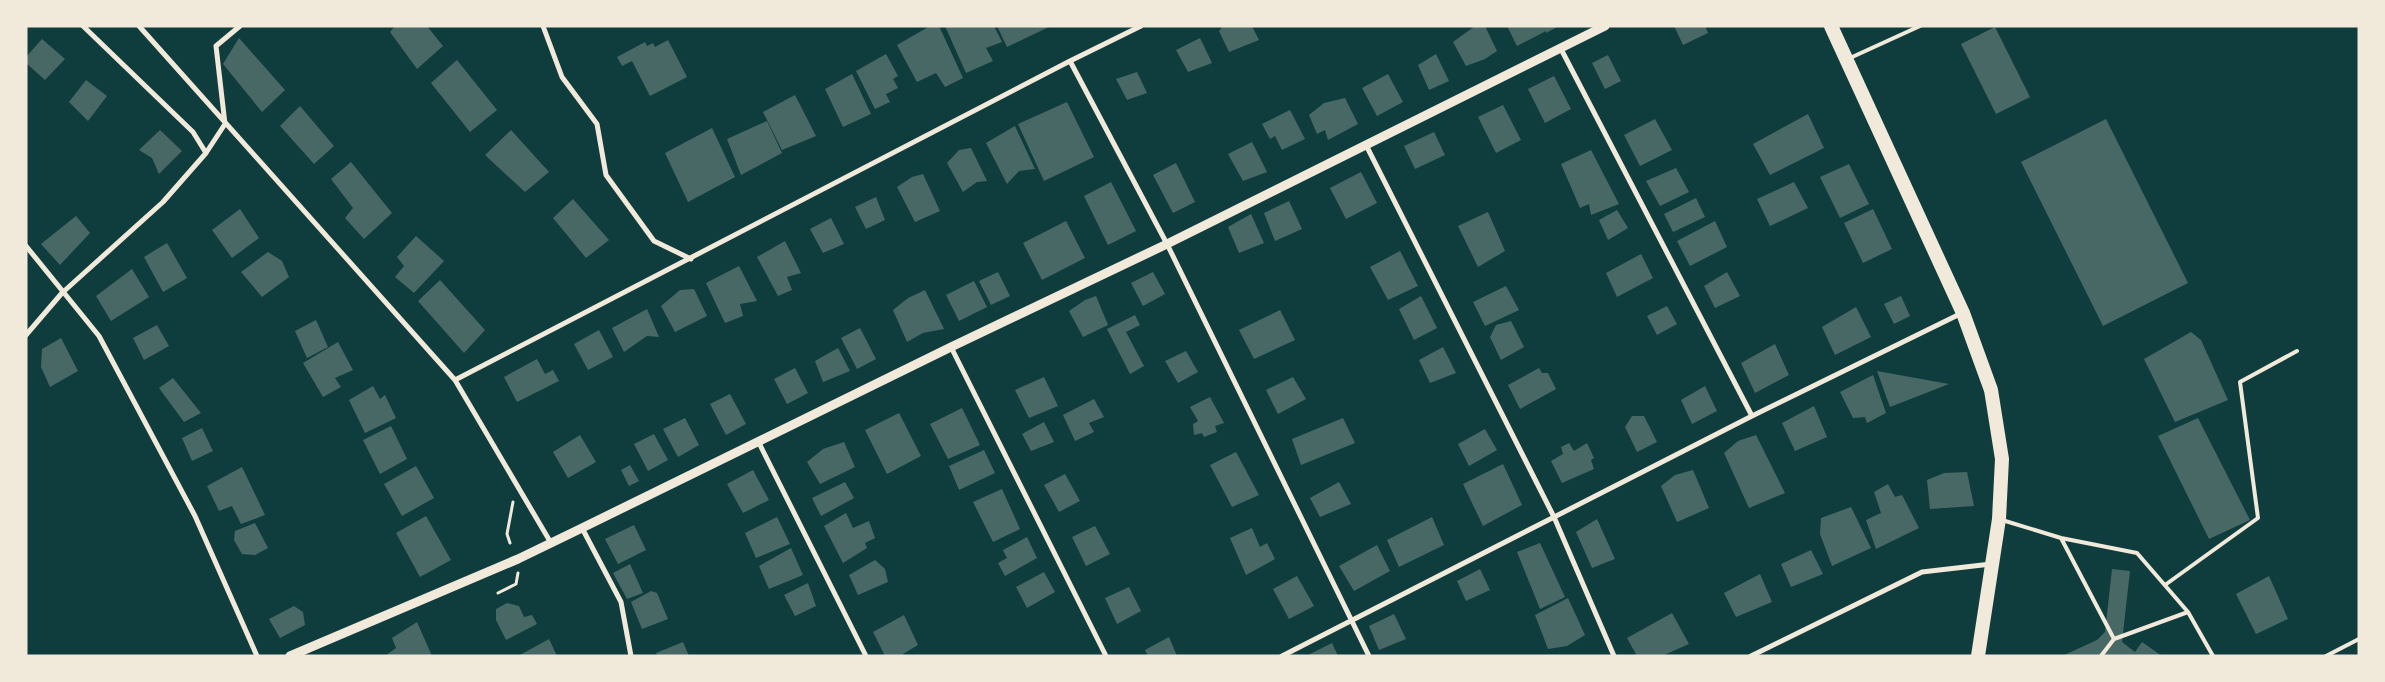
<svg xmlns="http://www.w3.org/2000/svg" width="2385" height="682" font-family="'Open Sans',sans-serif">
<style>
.building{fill:#486865}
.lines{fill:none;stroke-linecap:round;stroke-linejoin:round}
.path{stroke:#f1e9da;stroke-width:3}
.service{stroke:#f1e9da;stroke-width:4}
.minor{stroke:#f1e9da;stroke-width:5}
.tertiary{stroke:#f1e9da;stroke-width:9}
.trunk{stroke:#f1e9da;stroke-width:14}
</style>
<rect width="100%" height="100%" fill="#0f3d3e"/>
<path class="building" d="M395,26H427L443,46L417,69L390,32Z
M930,26H939L963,78L945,87L936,73L917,82L897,45Z
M945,26H994L1002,42L986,48L993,61L966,73Z
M997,26H1051L1007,47Z
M1223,26H1252L1259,40L1229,52L1219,31Z
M1475,26H1485L1497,51L1485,59L1466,66L1453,42Z
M1507,26H1559L1546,33V31L1517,46Z
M1674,26H1705L1708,33L1683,45Z
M1995,27L2030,97L1996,114L1961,44Z
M239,38L285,90L262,112L223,64Z
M1200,38L1212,63L1188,72L1176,50Z
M42,39L65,59L45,80L26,63V57Z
M668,40L687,77L650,96L632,61L622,66L617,57L645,42L647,46L653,43L655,47Z
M886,54L898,76L893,79L898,88L886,94L890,102L875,109L856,71Z
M1436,54L1449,81L1429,90L1418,65Z
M1608,55L1621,81L1605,89L1592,63Z
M457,60L497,110L470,132L431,83Z
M1137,72L1147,93L1127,100L1116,79Z
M852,74L871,114L843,127L825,89Z
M1388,74L1403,102L1377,116L1362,88Z
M1554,76L1571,109L1545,123L1528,89Z
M86,80L107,96L88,121L69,102Z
M795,95L816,136L782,150L763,112Z
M1345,98L1358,124L1328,140L1325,130L1317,134L1309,115L1324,103Z
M1067,102L1094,157L1044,181L1018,124Z
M1503,105L1521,140L1496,153L1478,117Z
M300,106L334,146L314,164L280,126Z
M1290,110L1305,139L1282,150L1275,136L1270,139L1262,124Z
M1808,114L1824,148L1770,175L1753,144Z
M1655,119L1672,150L1640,166L1624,135Z
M2106,119L2188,283L2103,326L2021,162Z
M767,121L782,153L741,175L727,139Z
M1015,126L1035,169L1019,171L1007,184L986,143Z
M712,128L735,177L688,202L665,153Z
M160,130L182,151L159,174L152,158L139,150Z
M511,130L549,172L525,192L485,155Z
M1434,132L1445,155L1415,169L1404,146Z
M1252,142L1267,172L1243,181L1228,154Z
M971,148L987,181L977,182L963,192L947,163L959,150Z
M1591,150L1619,204L1591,215L1589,204L1580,208L1561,164Z
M351,162L392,213L364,239L345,218L353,208L331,179Z
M1176,163L1195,202L1173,213L1153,175Z
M1849,164L1869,204L1840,218L1820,177Z
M1676,168L1689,192L1660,206L1646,181Z
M1361,172L1377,203L1346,219L1330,188Z
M923,174L940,211L915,222L897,187L912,177Z
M1111,182L1136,231L1108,245L1084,196Z
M1794,182L1808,208L1770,226L1757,199Z
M876,197L885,220L866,229L855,207Z
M1696,198L1705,217L1673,232L1664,214Z
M573,199L609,240L586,258L553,218Z
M1289,201L1302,229L1275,241L1264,213Z
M240,209L259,238L232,258L212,230Z
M1873,209L1892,249L1863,263L1844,223Z
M1617,210L1628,228L1608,240L1599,220Z
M1488,212L1505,251L1478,267L1458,226Z
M1251,214L1264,243L1239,253L1228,227Z
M76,216L90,233L60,265L41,244Z
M831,218L844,244L823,253L810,229Z
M1066,221L1085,258L1042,280L1023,243Z
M1715,221L1727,247L1690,266L1677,241Z
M416,236L444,261L414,293L395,277L404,266L397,257Z
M785,241L801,273L787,277L792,290L778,296L757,257Z
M167,243L187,278L163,292L144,257Z
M1400,251L1418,286L1388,300L1370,267Z
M268,252L282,261L289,277L262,297L241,272Z
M1641,254L1653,278L1617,297L1606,273Z
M739,266L757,301L740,304L743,316L725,323L706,283Z
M132,269L149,297L111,321L96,296Z
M998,272L1010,296L991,305L979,281Z
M1153,272L1165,294L1143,306L1131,283Z
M1727,272L1740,296L1715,308L1704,286Z
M440,280L485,330L464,353L418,301Z
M974,281L987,307L959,321L946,295Z
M1506,286L1519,310L1485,326L1473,302Z
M694,289L707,316L675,332L661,306L680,290Z
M925,290L944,329L923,333L907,342L893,310L908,298Z
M1096,296L1108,325L1083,337L1069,311L1085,300Z
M1421,296L1437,328L1414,340L1399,309Z
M1901,296L1910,316L1894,324L1884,304Z
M1667,306L1677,324L1657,335L1647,316Z
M1856,307L1871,337L1835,355L1822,327Z
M647,309L659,337L647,336L624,352L612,328Z
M1280,310L1295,340L1254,359L1239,330Z
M1135,315L1140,325L1126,332L1144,366L1130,374L1107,329Z
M316,320L328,347L307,358L295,331Z
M1511,321L1524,347L1501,360L1490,337L1496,325Z
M157,325L169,346L144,360L133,338Z
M860,328L876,359L857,369L841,338Z
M599,330L613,357L588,370L574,344Z
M2191,332L2201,340L2228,400L2175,422L2144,359Z
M61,338L78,371L50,387L41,367L42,349Z
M338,342L353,370L335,378L341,387L323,397L303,363Z
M1775,344L1789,375L1755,393L1741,363Z
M1443,347L1456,373L1430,383L1419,360Z
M838,348L850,371L823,382L815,361Z
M1186,351L1198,372L1178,383L1165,361Z
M537,359L545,374L553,370L559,381L517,402L504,377Z
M795,368L808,393L787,404L774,379Z
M1539,368L1542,373H1548L1556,389L1520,409L1508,385Z
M1877,371L1949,384L1890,407Z
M1873,375L1886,413L1867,423L1865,417L1853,418L1840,392Z
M1044,377L1058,406L1029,418L1015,390Z
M1293,377L1306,399L1278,414L1266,390Z
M173,378L201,413L184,422L159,388Z
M373,386L380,399L385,395L396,418L365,433L349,400Z
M1705,386L1717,411L1692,424L1681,400Z
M730,394L746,424L726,435L710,404Z
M1210,397L1224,423L1215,426L1217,432L1204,437L1202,433L1194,435L1193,424L1198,421L1190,407Z
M1094,399L1104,417L1089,423L1094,432L1075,441L1063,415Z
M1814,406L1827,437L1795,451L1782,423Z
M962,408L980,445L948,459L930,424Z
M899,413L921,456L887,474L865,430Z
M1632,416H1644L1657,442L1637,452L1625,427Z
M685,418L699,445L678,457L663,429Z
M1343,418L1355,443L1301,465L1292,439Z
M2198,418L2250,520L2209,539L2158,436Z
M1044,422L1054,442L1031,451L1022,434Z
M391,426L407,459L380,474L363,440Z
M202,428L213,451L192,461L182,438Z
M1485,429L1497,450L1469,466L1458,444Z
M654,434L668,460L648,471L634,444Z
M580,435L596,462L568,478L553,452Z
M1756,435L1785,493L1749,508L1724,453L1738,441Z
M844,442L855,467L820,484L807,462L823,449Z
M1569,443L1574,451L1587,443L1594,458L1591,460L1594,469L1562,483L1551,461L1563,454L1561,447Z
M984,450L995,473L959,490L949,466Z
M1236,452L1259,495L1232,507L1210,465Z
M1503,464L1522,505L1483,526L1463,484Z
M630,465L639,481L629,486L621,470Z
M416,466L434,498L402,516L384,484Z
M242,467L265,515L241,524L232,506L219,511L207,486Z
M753,470L769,500L743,513L727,484Z
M1693,470L1709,508L1677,522L1661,486L1675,475Z
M1967,472L1974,506L1930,509L1927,480L1944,473Z
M1065,474L1080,501L1059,512L1044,485Z
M845,482L854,498L821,516L812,498Z
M1339,482L1351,504L1320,517L1310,498Z
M1888,484L1895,497L1902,495L1919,528L1876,549L1866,520L1881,513L1874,492Z
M1002,489L1020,529L993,542L973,502Z
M1851,507L1871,548L1832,566L1820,534L1821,518Z
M846,513L853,528L869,521L875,538L865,543L867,548L843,563L824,526Z
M426,516L451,560L420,577L396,533Z
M777,517L790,544L756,558L745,533Z
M1432,517L1444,545L1399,567L1387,540Z
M1597,519L1615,559L1592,568L1576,532Z
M255,523L268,548L255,555L242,554L234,540L235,531Z
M634,525L646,550L618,564L605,539Z
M1095,526L1110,554L1086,566L1072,537Z
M1252,528L1260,547L1267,543L1275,559L1246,575L1230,538Z
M1027,537L1037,558L1005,576L998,563L1007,558L1003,550Z
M1540,543L1565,597L1540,609L1517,552Z
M1377,545L1390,571L1354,591L1339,566Z
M791,548L803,575L769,589L759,566Z
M1811,550L1823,574L1791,587L1781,564Z
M875,560L885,569L888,582L858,595L849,575Z
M630,564L643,593L627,599L613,573Z
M1480,569L1490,590L1466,601L1457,581Z
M2112,569L2130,571L2122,642L2135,652L2142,642L2162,656H2062L2097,640L2105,632Z
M1044,572L1055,592L1027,608L1016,587Z
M1760,574L1772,602L1736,617L1724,593Z
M1297,576L1314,606L1289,619L1273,589Z
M2269,576L2288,619L2256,634L2236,594Z
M808,583L816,606L795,616L784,595Z
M1129,587L1141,611L1117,624L1105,598Z
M651,591L657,593L668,619L642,629L631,602Z
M1568,598L1585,635L1567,646L1548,649L1535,615Z
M507,603L519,606L524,617L532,615L537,624L506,640L496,620V609Z
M294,606L303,612L305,625L280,638L269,619Z
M1672,613L1689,644L1662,656H1637L1627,638Z
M1394,614L1406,639L1379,650L1369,626Z
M904,615L918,645L903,654L904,656H885L873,632Z
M417,622L432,656H385L396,648L392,638Z
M1169,637L1177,656H1148L1145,650Z
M549,639L557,656H518Z
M683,642L689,656H658L656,653Z
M1332,643L1338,656H1306Z"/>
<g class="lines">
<path class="path" d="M510,543L507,534L513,502
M498,593L516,584L518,573"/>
<path class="service" d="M1850,58L1920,26
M2002,520L2061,538L2137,553L2188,612L2213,656
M2061,538L2114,639
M2165,585L2258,518L2240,382L2297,351
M2101,656L2114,639L2188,612
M2326,656L2359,639"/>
<path class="minor" d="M83,26L193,132L206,153
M139,26L455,380L551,543
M543,26L562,77L597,124L606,175L654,241L691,259
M1561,49L1752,416
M1070,61L1167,244L1369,656
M1366,145L1554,517L1614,656
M26,246L99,336L195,516L257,656
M26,335L62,293L163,202L206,153L225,124L216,46L240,26
M951,347L1106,656
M455,380L1070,61L1141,26
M758,441L866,656
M582,528L621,602L631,656
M1282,656L1752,416L1962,313
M1751,656L1922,572L1991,564"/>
<path class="tertiary" d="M290,656L518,559L582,528L951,347L1167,244L1605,26"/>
<path class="trunk" d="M1831,26L1963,313L1991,390L2002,459L1999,519L1978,656"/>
</g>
<rect width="2385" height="682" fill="none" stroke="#f1e9da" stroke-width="55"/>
</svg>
